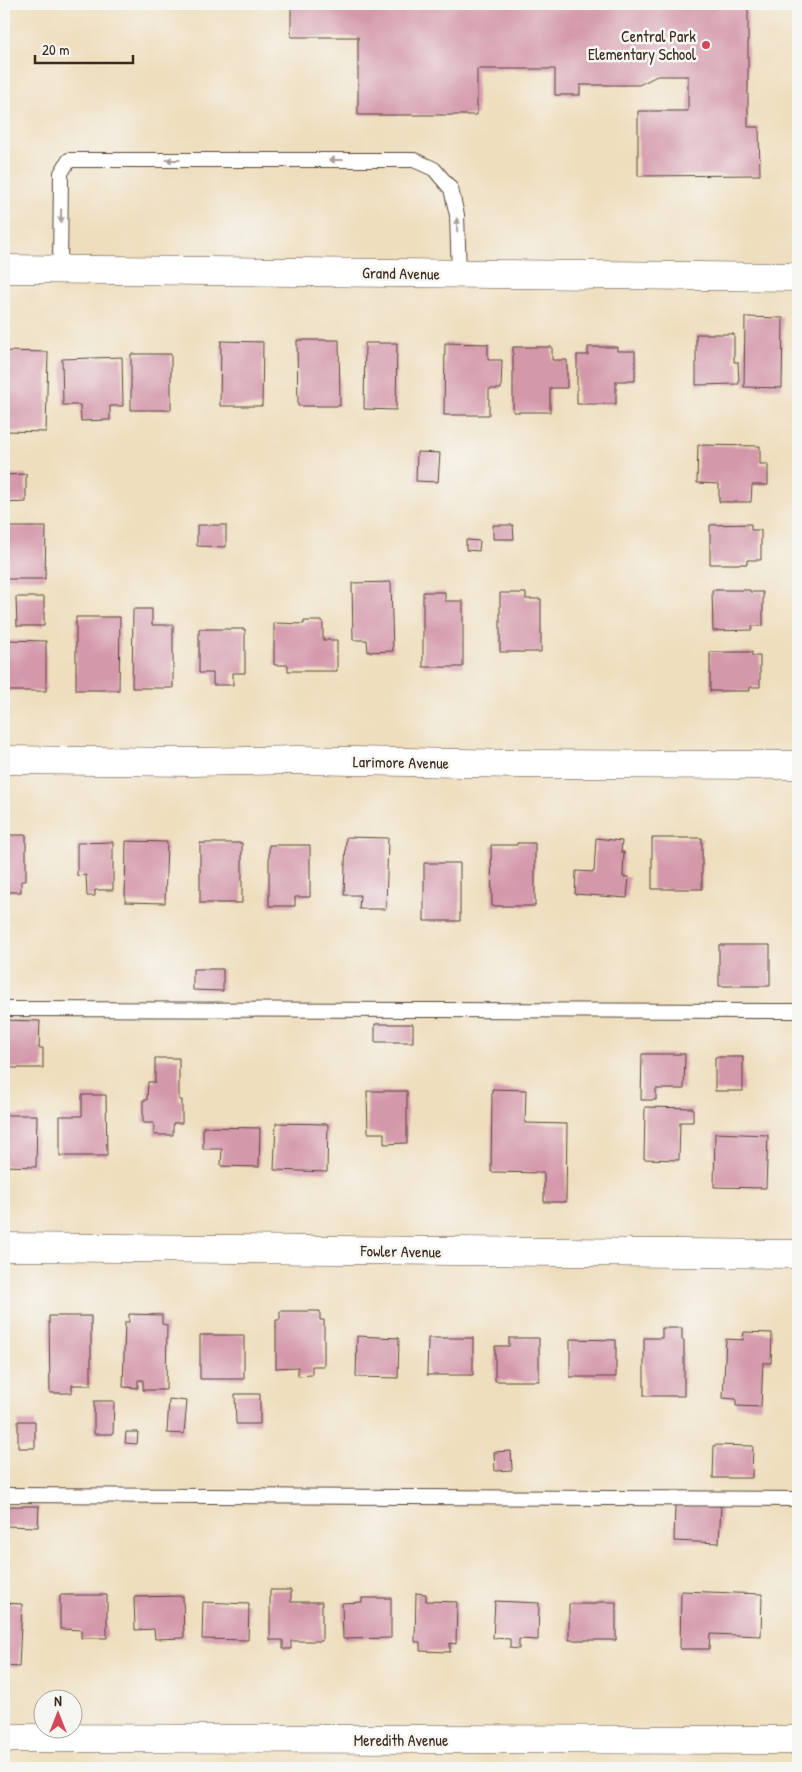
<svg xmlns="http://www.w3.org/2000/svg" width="802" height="1772" font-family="'Patrick Hand',sans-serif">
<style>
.building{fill:#d498ab}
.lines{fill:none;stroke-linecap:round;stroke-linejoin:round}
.service-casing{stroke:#564536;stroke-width:16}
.minor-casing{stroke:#564536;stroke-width:29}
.service{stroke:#fff;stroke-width:14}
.minor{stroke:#fff;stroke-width:28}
.oneway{fill:#a79f9a}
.poi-dot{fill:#d1495b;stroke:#f6f6f2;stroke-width:2}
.labels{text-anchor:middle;stroke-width:5;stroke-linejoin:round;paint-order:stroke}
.poi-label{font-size:16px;fill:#3b2a1e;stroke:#f6f6f2;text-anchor:end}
.street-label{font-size:16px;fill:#3b2a1e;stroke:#f6f6f2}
</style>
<rect width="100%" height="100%" fill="#f6f6f2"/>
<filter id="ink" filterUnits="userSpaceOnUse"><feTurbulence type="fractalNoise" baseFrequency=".02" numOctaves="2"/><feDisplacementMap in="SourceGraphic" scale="10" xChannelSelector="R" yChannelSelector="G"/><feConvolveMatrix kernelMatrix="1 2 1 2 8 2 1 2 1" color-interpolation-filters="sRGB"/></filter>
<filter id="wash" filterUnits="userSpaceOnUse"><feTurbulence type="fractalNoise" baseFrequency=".0096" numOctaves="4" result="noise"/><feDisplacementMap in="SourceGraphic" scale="20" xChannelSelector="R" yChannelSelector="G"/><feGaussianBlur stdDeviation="1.12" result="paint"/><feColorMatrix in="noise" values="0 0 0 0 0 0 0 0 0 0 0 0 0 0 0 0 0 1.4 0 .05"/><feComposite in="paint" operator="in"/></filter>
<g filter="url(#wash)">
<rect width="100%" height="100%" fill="#efdebe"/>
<g id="blocks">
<path class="building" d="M291,4H748V127H759L760,175L638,176V111H688V76H657L639,85H580V95H555V69H477V115H358V37H291Z
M745,317L783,318L782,388L744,387Z
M696,334H734V362H738L739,384L696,385Z
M297,340H339L340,406H298Z
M221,341L263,342L262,406H220Z
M365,343H397L396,410L364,409Z
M445,343L488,344V360H502L501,389H489V415H444Z
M513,347H552V360H567V388H550V412H513Z
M588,347H617V351H635V381H616V404H577V355H588Z
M4,351L48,352L46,432L4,431Z
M131,354H171V410H131Z
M122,357L123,406H110V420L81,421L80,405H63L62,359Z
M698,445L760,446V464H768V485H752L751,502H719V484L697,483Z
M417,452L440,453L438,482L416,481Z
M26,474V502L4,503V475Z
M751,524V530H761V560H747V564H710V525Z
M197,525H226V547L197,546Z
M493,525H513L514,539H493Z
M4,527H46L45,579H4Z
M466,540L480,541L479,551L466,550Z
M391,582L393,651L368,652L367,640H353L352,583Z
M712,590H750V592H763V626H752V630L713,631Z
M423,592H445V601H463V667H423Z
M500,593H526V599H541V652H500Z
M16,597H44V626H17Z
M133,609H152V625H173V688H132Z
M76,617H120L119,690H76Z
M304,621H323V640H337V671H288V665H274V623L304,624Z
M199,629H245V673H233V685H213V673H199Z
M4,640L46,641V691H4Z
M710,652H752V656H760V687H750V691H710Z
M4,835H26V881H21V892H4Z
M346,837L388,838L386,909H359L360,895H344Z
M596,838L622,841L621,852H624L623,877H629L627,898L575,894L576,871L594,872Z
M652,838H702V889H652Z
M126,841L167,842L165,903L125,902Z
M113,842V890H95V896H87L86,875L77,876V843Z
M200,843H242V903H200Z
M517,843H535V906H492L491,845H517Z
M269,845H310V897H295V906H269Z
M424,863H460V921H424Z
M719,945H770V986H719Z
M193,969H223V991L193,990Z
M4,1020L40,1021L39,1048H43V1068H4Z
M375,1024H413V1042H375Z
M642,1054H685L684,1089H656V1100H641Z
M715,1057H743V1091H715Z
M155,1058H179V1100H182V1123H173V1135H154V1123H143V1100H147L148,1082H155Z
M492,1089L526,1090L525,1123L567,1124L566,1202H544V1173L491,1172Z
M367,1091H407V1143L384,1144V1133H368Z
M82,1095H106L107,1156H60V1116H82Z
M645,1107L693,1108V1122H680L679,1160L644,1159Z
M4,1115H37L36,1167L4,1166Z
M276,1123L328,1124L327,1172L274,1170Z
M203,1127L260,1128L259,1167L221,1166L222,1149H203Z
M715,1133L768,1135L766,1188L714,1187Z
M280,1311H320V1320H324V1366H312V1375L298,1376V1367L276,1368V1320H280Z
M129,1314L162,1315V1324L167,1325L166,1390H143V1380H138V1388L123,1387L125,1322H129Z
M49,1316H91V1385H72V1393H50Z
M662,1328H682V1340H684V1396H644V1338H662Z
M744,1332L772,1333L771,1363H763L761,1407L736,1406V1399L723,1398L726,1339L743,1340Z
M200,1335H244V1379H200Z
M357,1336L399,1338L398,1378L356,1377Z
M428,1338H473V1375H427Z
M509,1338H539V1381H495V1346H509Z
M570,1339L616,1340V1377H570Z
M235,1394H260V1424H236Z
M169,1399L187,1401L184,1434L167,1433Z
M94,1401H114L113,1434H94Z
M18,1421H35V1448H18Z
M126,1432H138L137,1444L125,1443Z
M714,1445L753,1446L752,1478H713Z
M511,1451L512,1470L495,1471L494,1452Z
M675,1504L721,1506L719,1543L674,1541Z
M4,1506H39L38,1527L4,1526Z
M270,1590H291V1602H322V1641H291V1649H283V1640H270Z
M681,1591L762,1594L761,1636L710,1634L709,1649H680Z
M416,1593L426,1594V1601L457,1602L456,1644L450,1643V1652L420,1651V1642H415Z
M60,1595H107V1638H81V1630L60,1629Z
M183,1596L184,1638L155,1639L154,1629L135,1630L134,1597Z
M362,1598H391V1638L343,1639L342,1603L362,1602Z
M495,1601L539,1603L538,1640L519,1639V1649L510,1648V1639L493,1638Z
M203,1602L249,1604L248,1640L202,1639Z
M597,1602H616V1640H569V1604H597Z
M4,1603L22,1604L19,1667L4,1666Z"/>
</g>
</g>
<g filter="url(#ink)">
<use href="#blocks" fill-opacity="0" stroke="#564536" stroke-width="1"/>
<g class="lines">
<g class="service-casing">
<path id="service" d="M60,270L61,173L69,160H414L434,169L451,189L457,215L459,274
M4,1009L798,1011
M4,1495L798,1499"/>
</g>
<g class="minor-casing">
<path id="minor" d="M4,269L798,277
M4,760L191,762L298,760L521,764L798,765
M4,1247L798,1254
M4,1738L798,1740"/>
</g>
<use href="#service" class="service"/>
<use href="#minor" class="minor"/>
</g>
<defs><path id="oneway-solid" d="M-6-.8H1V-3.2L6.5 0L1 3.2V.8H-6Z" transform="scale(1.25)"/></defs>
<g class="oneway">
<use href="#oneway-solid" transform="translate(173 160) rotate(180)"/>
<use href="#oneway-solid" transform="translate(336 160) rotate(180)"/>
<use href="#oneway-solid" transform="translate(61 216) rotate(91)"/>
<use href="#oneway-solid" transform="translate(457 225) rotate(-92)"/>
</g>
</g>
<circle class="poi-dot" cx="706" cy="45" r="5"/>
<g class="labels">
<g class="poi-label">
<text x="696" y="42">Central Park<tspan x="696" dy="18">Elementary School</tspan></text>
</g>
<g class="street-label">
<text transform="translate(401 273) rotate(1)" y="6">Grand Avenue</text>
<text transform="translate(401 762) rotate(1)" y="6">Larimore Avenue</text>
<text transform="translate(401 1251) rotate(1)" y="6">Fowler Avenue</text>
<text x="401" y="1746">Meredith Avenue</text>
</g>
</g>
<rect width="802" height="1772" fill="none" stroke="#f6f6f2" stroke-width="20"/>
<g transform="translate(58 1714)"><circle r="24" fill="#f6f6f2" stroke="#aba49d"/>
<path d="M0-4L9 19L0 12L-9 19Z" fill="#d1495b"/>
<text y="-8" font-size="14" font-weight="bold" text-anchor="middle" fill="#3b2a1e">N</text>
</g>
<path d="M35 55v8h98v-8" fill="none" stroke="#3b2a1e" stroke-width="2.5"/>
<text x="42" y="55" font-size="15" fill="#3b2a1e" stroke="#f6f6f2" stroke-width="4" paint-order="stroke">20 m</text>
</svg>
